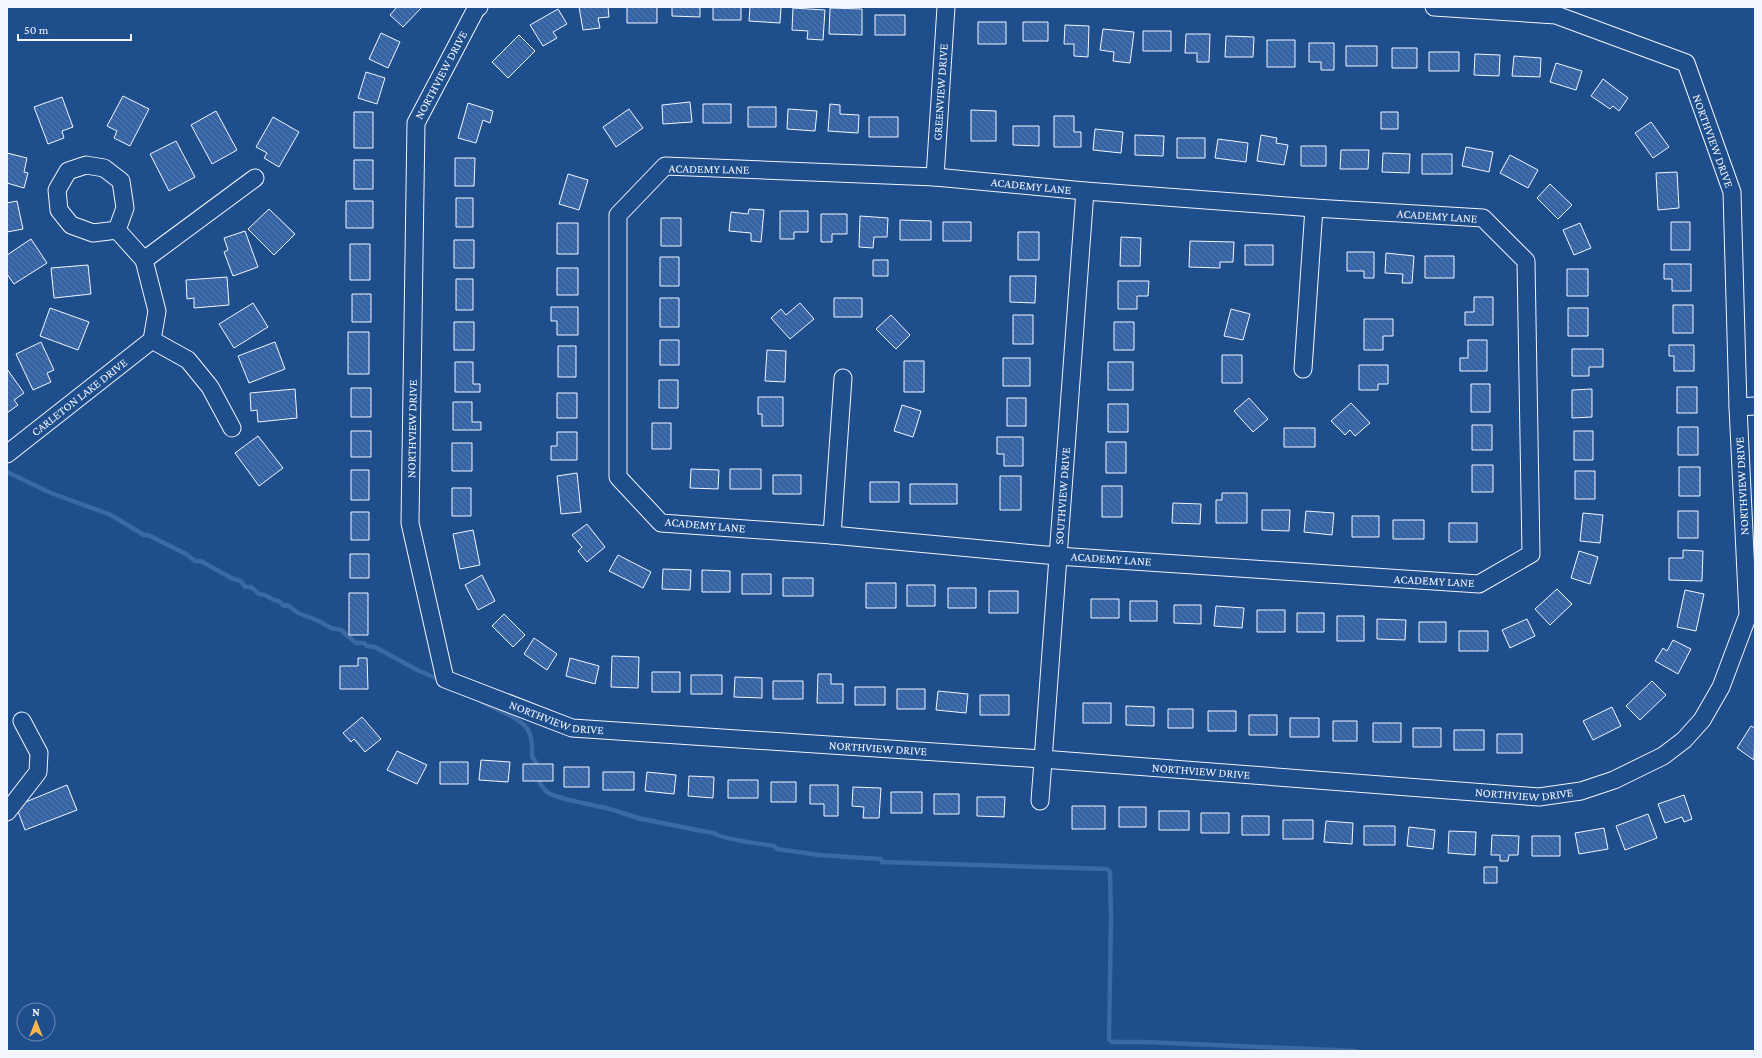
<svg xmlns="http://www.w3.org/2000/svg" width="1762" height="1058" font-family="'Crimson Pro',serif">
<style>
.lines{fill:none;stroke-linecap:round;stroke-linejoin:round}
.stream{stroke:#3b69a3;stroke-width:4.5}
.building{fill:url(#building-back-hatch);stroke:#f2f6ff}
.minor-casing{stroke:#f2f6ff;stroke-width:19}
.minor{stroke:#1f4e8c;stroke-width:17}
.labels{text-anchor:middle;stroke-width:3;stroke-linejoin:round;paint-order:stroke}
.street-label{font-size:12px;fill:#f2f6ff;stroke:#1f4e8c}
</style>
<defs>
<pattern id="building-back-hatch" width="6" height="6" patternUnits="userSpaceOnUse"><rect width="6" height="6" fill="#3563a3"/><path d="M-1 5l2 2M0 0l6 6M5-1l2 2" fill="none" stroke="#537ab1"/></pattern>
</defs>
<rect width="100%" height="100%" fill="#1f4e8c"/>
<g class="lines">
<path class="stream" d="M7,472L51,493L111,515L144,535H148L186,554L195,561H201L231,578L241,581L245,587H251L259,594C268,594 271,601 279,601L284,606L288,605L298,613L319,621L331,628L341,630L356,643H364L367,646L375,647L417,670L441,680
M482,702C495,709 524,719 529,732C533,740 532,749 532,757L536,762C537,774 537,783 547,792C555,799 594,805 606,808C618,811 630,816 642,819C665,823 689,829 714,833C720,839 762,844 774,846L777,849L819,855L881,859L882,862L1107,869L1110,872L1111,918L1109,1039L1112,1042H1145L1355,1051"/>
</g>
<path class="building" d="M397,7H422L403,27L390,15Z
M579,7H608L609,17L598,18L600,28L583,30Z
M627,7H657V23H627Z
M672,7H700V17L672,16Z
M713,7H741V20H713Z
M750,7H781L780,23L749,21Z
M793,8L825,10L823,40L807,39L808,31L792,30Z
M830,8L862,9V35L829,34Z
M558,9L567,24L553,32L557,38L543,46L530,25Z
M875,15H905V35H875Z
M978,22H1006V44H978Z
M1023,22H1048V41H1023Z
M1065,25L1089,26L1088,57L1074,56V44H1064Z
M1103,29L1134,32L1130,63L1113,61L1114,52L1100,50Z
M1143,31H1171V51H1143Z
M381,33L400,42L388,68L369,59Z
M1186,34H1210L1209,62H1197V53H1185Z
M519,35L535,51L508,78L492,62Z
M1226,36L1254,37L1253,57H1225Z
M1267,40H1295V67H1267Z
M1309,43H1334V70H1321V62H1309Z
M1346,46H1377V66H1346Z
M1392,48H1417V68H1392Z
M1429,52H1459V71H1429Z
M1475,54L1500,55L1499,76L1474,75Z
M1514,56L1541,58L1540,77L1512,76Z
M1556,63L1582,71L1576,90L1550,82Z
M366,72L385,78L377,104L358,98Z
M1603,79L1628,98L1619,111L1613,106L1610,109L1591,96Z
M123,96L149,109L130,146L114,138L117,131L107,126Z
M62,97L73,127L62,131L64,138L48,144L34,107Z
M690,102L692,122L663,124L662,105Z
M468,103L493,111L490,123L483,120L476,143L458,138Z
M703,104H731V123H703Z
M830,104L840,105V114L859,115L858,133L828,131Z
M748,107H776V127H748Z
M629,109L643,128L616,147L603,127Z
M788,109L817,111L815,131L787,129Z
M971,110L996,111V141H971Z
M216,111L237,150L212,164L191,125Z
M354,112H373V148H354Z
M1381,112H1398V129H1381Z
M1054,116H1074V132H1081V147H1054Z
M273,117L299,132L279,167L264,158L267,153L256,147Z
M869,117H898V137H869Z
M1651,122L1669,147L1653,158L1635,133Z
M1013,126H1039V146L1013,145Z
M1095,129L1123,132L1121,153L1093,150Z
M1135,135L1164,136L1163,156L1135,155Z
M1261,135L1277,138L1276,143L1288,145L1284,165L1257,161Z
M1177,138H1205V158H1177Z
M1218,139L1248,143L1246,162L1215,158Z
M176,141L195,177L169,191L150,154Z
M1301,146H1326V166H1301Z
M1466,147L1493,152L1489,172L1462,166Z
M1341,150H1369L1368,169H1340Z
M7,153L27,158L24,172L28,173L24,188L7,183Z
M1383,153L1410,154L1409,173L1382,172Z
M1422,154H1452V174H1422Z
M1510,155L1538,170L1528,188L1500,173Z
M455,158H475L474,186H455Z
M354,160H373V189H354Z
M1677,172L1679,208L1658,210L1656,173Z
M568,174L588,180L579,210L559,204Z
M1550,184L1572,205L1558,219L1537,198Z
M456,198H473V227H456Z
M17,201L23,229L7,232V203Z
M346,201H373V228H346Z
M269,209L295,234L274,255L248,229Z
M749,209L764,210L761,242L751,241V233L729,231L731,212L748,214Z
M780,211H808V232H794V239H780Z
M821,214H847V234H832V242H821Z
M860,216L888,218L887,237H874L873,248L859,247Z
M661,218H681V246H661Z
M900,220L931,221V240H900Z
M943,222H971V241H943Z
M1671,222H1690V250H1671Z
M557,223H578V254H557Z
M1580,223L1591,248L1574,255L1563,230Z
M245,231L258,267L233,276L224,252L228,250L224,238Z
M1018,232H1039V260H1018Z
M1121,237L1141,238L1140,266H1120Z
M31,239L47,263L14,284L7,274V255Z
M454,240H474V268H454Z
M1190,241L1234,242L1233,262H1220V268L1189,267Z
M350,244H370V280H350Z
M1245,245H1273V265H1245Z
M1347,252H1374V278H1364V271H1347Z
M1386,253L1414,256L1412,283H1402L1403,274L1385,273Z
M1425,256H1454V278H1425Z
M660,257H679V286H660Z
M873,260H888V276H873Z
M1664,264H1691V291H1672V279H1664Z
M88,265L91,294L54,298L51,268Z
M557,268H578V295H557Z
M1567,269H1588V296H1567Z
M1010,276H1036L1035,303L1010,302Z
M227,277L229,305L194,308V298L187,299L186,280Z
M456,279H473V310H456Z
M1118,281H1149L1148,296H1137V309H1118Z
M352,294H371V322H352Z
M1474,297H1493V325H1465V312H1474Z
M660,298H679V327H660Z
M834,298H862V317H834Z
M253,303L268,327L234,348L219,324Z
M800,303L814,319L790,339L771,318L781,309L786,315Z
M1673,305H1693V333H1673Z
M551,307H578V335H557V321H551Z
M50,308L89,322L78,350L40,336Z
M1568,308H1588V336H1568Z
M1231,309L1250,314L1243,340L1224,336Z
M891,315L910,335L896,349L876,329Z
M1013,315H1033V344H1013Z
M1364,319H1393V336H1383V350H1364Z
M454,322H474V350H454Z
M1114,322H1134V350H1114Z
M348,332H369V374H348Z
M660,340H679V365H660Z
M1468,340H1487V371H1460V358H1468Z
M41,342L54,370L47,373L51,382L33,390L16,354Z
M275,342L285,369L249,383L238,356Z
M1669,345H1694V371H1674V356H1669Z
M558,346H576V377H558Z
M1572,349H1603V367H1589V376H1572Z
M767,350L786,351L785,382L765,381Z
M1222,355H1242V383H1222Z
M1003,358H1030V386H1003Z
M904,361H924V392H904Z
M455,362H473V384H480V392H455Z
M1108,362H1133V390H1108Z
M1359,365H1388V384H1378V390H1359Z
M7,369L24,393L14,400L18,405L7,413Z
M659,380H678V408H659Z
M1471,384H1490V412H1471Z
M1677,387H1697V413H1677Z
M351,388H371V417H351Z
M295,389L297,418L258,422L257,410L251,411L250,393Z
M1592,389V417L1572,418V390Z
M557,393H577V418H557Z
M758,397H783V426H762V414H758Z
M1007,398H1026V426H1007Z
M1249,398L1268,419L1253,432L1234,411Z
M453,402H472V422H481V430H453Z
M1351,403L1370,423L1355,436L1350,430L1345,435L1331,421Z
M1108,404H1128V432H1108Z
M902,405L921,411L913,437L894,431Z
M652,423H671V449H652Z
M1472,425H1492V450H1472Z
M1678,427H1698V455H1678Z
M1284,428H1315V447H1284Z
M351,431H371V457H351Z
M1574,431H1593V460H1574Z
M557,432H577V460H551V446H557Z
M258,436L283,468L259,486L235,453Z
M997,437H1023V466H1004V454H997Z
M1106,442H1126V473H1106Z
M452,443H472V471H452Z
M1472,465H1493V492H1472Z
M1679,467H1700V496H1679Z
M691,469L719,470L718,489L690,488Z
M730,469H761V489H730Z
M351,470H369V500H351Z
M1575,471H1595V499H1575Z
M577,473L581,512L561,514L557,476Z
M773,475H801V494H773Z
M1000,476H1021V510H1000Z
M870,482H899V502H870Z
M910,484H957V504H910Z
M1102,486H1122V517H1102Z
M452,488H471V516H452Z
M1222,493H1247V523H1216V500H1222Z
M1173,503L1201,504L1200,524L1172,523Z
M1262,510H1290L1289,531L1262,530Z
M1306,511L1334,513L1332,535L1304,532Z
M1678,511H1698V538H1678Z
M351,512H369V540H351Z
M1583,513L1603,515L1600,543L1580,541Z
M1352,516H1379V537H1352Z
M1393,520H1424V539H1393Z
M1449,523H1477V542H1449Z
M587,524L605,547L587,562L578,551L582,547L572,535Z
M473,530L480,565L460,569L453,534Z
M1683,550L1703,551L1702,581L1669,580V558H1683Z
M1579,551L1598,557L1590,584L1571,578Z
M350,554H369V578H350Z
M618,555L651,572L643,588L609,571Z
M663,569L691,570L690,590L662,589Z
M702,570L730,571V592H702Z
M742,574H771V594H742Z
M482,575L495,601L478,610L465,585Z
M783,578H813V596H783Z
M866,583H896V608H866Z
M907,585H935V606H907Z
M948,588H976V608H948Z
M1557,589L1572,604L1550,625L1535,609Z
M1685,590L1704,594L1696,631L1677,627Z
M989,591H1018V613H989Z
M349,593H368V635H349Z
M1091,599H1119V618H1091Z
M1130,601H1157V621H1130Z
M1174,605H1201V624L1174,623Z
M1216,606L1244,608L1242,628L1214,626Z
M1257,610H1285V632H1257Z
M1297,613H1324V632H1297Z
M504,614L525,635L513,647L492,626Z
M1337,616H1364V641H1337Z
M1377,619L1406,620L1405,640L1377,639Z
M1527,619L1535,636L1510,648L1502,630Z
M1419,622H1446V642H1419Z
M1459,631H1488V651H1459Z
M534,638L557,654L547,670L524,654Z
M1673,640L1691,649L1678,674L1655,661L1663,648L1667,651Z
M612,656L639,657L638,688L611,687Z
M358,658H367L368,689H340V666H358Z
M570,658L599,666L595,684L566,676Z
M652,672H680V692H652Z
M818,674H831V684H843V703H817Z
M691,675H722V694H691Z
M735,677L762,678V698L734,697Z
M773,681H803V699H773Z
M1652,681L1666,695L1640,720L1626,706Z
M855,687H885V705H855Z
M897,689H925V709H897Z
M938,691L968,694L966,713L936,710Z
M980,695H1009V715H980Z
M1083,703H1111V723H1083Z
M1126,706L1154,707V726L1126,725Z
M1612,707L1621,726L1593,740L1583,721Z
M1168,709H1193V728H1168Z
M1208,711H1236V731H1208Z
M1249,715H1277V735H1249Z
M362,717L381,739L365,752L354,739L351,742L343,733Z
M1290,718H1319V737H1290Z
M1333,721H1357V741H1333Z
M1373,723H1401V742H1373Z
M1751,726L1755,728L1754,760L1737,748Z
M1413,728H1441V747H1413Z
M1454,730H1484V750H1454Z
M1497,734H1522V753H1497Z
M397,751L427,765L417,784L387,770Z
M481,760L510,762L508,782L479,780Z
M440,762H468V784H440Z
M523,764H553V781H523Z
M564,767H589V787H564Z
M603,772H634V790H603Z
M647,772L676,775L674,794L645,791Z
M689,776L714,777L713,798L688,796Z
M728,780H758V798H728Z
M771,782H796V802H771Z
M67,785L77,810L25,830L16,806Z
M810,785H838V816H824V804H810Z
M853,787L881,788L879,818H863L864,807L852,806Z
M891,792H922V813H891Z
M934,794H959V814H934Z
M1684,795L1692,819L1684,822L1682,817L1665,823L1658,804Z
M977,797H1005L1004,817L977,816Z
M1072,806H1105V829H1072Z
M1119,807H1146V827H1119Z
M1159,811H1189V830H1159Z
M1201,813H1229V833H1201Z
M1648,814L1657,838L1625,850L1616,826Z
M1242,816H1269V835H1242Z
M1283,820H1313V839H1283Z
M1326,821L1353,823L1352,844L1324,842Z
M1364,826H1395V845H1364Z
M1409,827L1435,830L1433,849L1407,846Z
M1604,828L1608,849L1579,854L1575,833Z
M1449,831L1476,832L1475,855L1448,853Z
M1492,835L1519,836L1518,855H1509L1508,861H1500V855H1491Z
M1532,836H1560V856H1532Z
M1484,867H1497V883H1484Z"/>
<g class="lines">
<g class="minor-casing">
<g id="minor">
<path id="s1" d="M479,7L476,9L416,123L410,523L445,679L572,728L1042,759L1539,797L1581,791L1614,780L1663,756L1684,740L1702,720L1721,687L1748,615L1738,407L1732,192L1686,63L1556,15L1434,7"/>
<path d="M86,165L104,168L121,181L125,208L117,230L93,233L71,225L59,210L57,190L68,171Z"/>
<path d="M665,166L935,177L1085,191L1314,208L1483,218L1526,261L1531,554L1479,584L1057,556L832,535L661,523L618,477V215Z"/>
<path id="s2" d="M935,177L946,7"/>
<path d="M117,230L144,260L157,311L152,340L188,360L210,387L232,428"/>
<path d="M144,260L255,178"/>
<path d="M1303,369L1314,208"/>
<path d="M1738,407L1755,406"/>
<path id="s3" d="M7,454L152,340"/>
<path d="M832,535L843,378"/>
<path id="s4" d="M1040,801L1085,191"/>
<path d="M7,812L38,772L39,753L22,721"/>
</g>
</g>
<use href="#minor" class="minor"/>
</g>
<g class="labels">
<g class="street-label">
<text transform="translate(441 75) rotate(-62)" y="4">NORTHVIEW DRIVE</text>
<text dy="4" stroke="none"><textPath href="#s2" startOffset="85">GREENVIEW DRIVE</textPath></text>
<text transform="translate(1713 141) rotate(70)" y="4">NORTHVIEW DRIVE</text>
<text transform="translate(709 169) rotate(1)" y="4">ACADEMY LANE</text>
<text transform="translate(1031 186) rotate(6)" y="4">ACADEMY LANE</text>
<text transform="translate(1437 216) rotate(4)" y="4">ACADEMY LANE</text>
<text dy="4" stroke="none"><textPath href="#s3" startOffset="92">CARLETON LAKE DRIVE</textPath></text>
<text transform="translate(412 429) rotate(-89)" y="4">NORTHVIEW DRIVE</text>
<text transform="translate(1742 486) rotate(-93)" y="4">NORTHVIEW DRIVE</text>
<text dy="4" stroke="none"><textPath href="#s4" startOffset="306">SOUTHVIEW DRIVE</textPath></text>
<text transform="translate(705 525) rotate(5)" y="4">ACADEMY LANE</text>
<text transform="translate(1111 559) rotate(4)" y="4">ACADEMY LANE</text>
<text transform="translate(1434 581) rotate(3)" y="4">ACADEMY LANE</text>
<text dy="4" stroke="none"><textPath href="#s1" startOffset="811">NORTHVIEW DRIVE</textPath></text>
<text dy="4" stroke="none"><textPath href="#s1" startOffset="1135">NORTHVIEW DRIVE</textPath></text>
<text dy="4" stroke="none"><textPath href="#s1" startOffset="1459">NORTHVIEW DRIVE</textPath></text>
<text dy="4" stroke="none"><textPath href="#s1" startOffset="1783">NORTHVIEW DRIVE</textPath></text>
</g>
</g>
<rect width="1762" height="1058" fill="none" stroke="#f2f6ff" stroke-width="16"/>
<g transform="translate(36 1022)"><circle r="19" fill="#1f4e8c" stroke="#7391ba"/>
<path d="M0-3L7 15L0 10L-7 15Z" fill="#ffb74d"/>
<text y="-6" font-size="11" font-weight="bold" text-anchor="middle" fill="#f2f6ff">N</text>
</g>
<path d="M18 34v6h113v-6" fill="none" stroke="#f2f6ff" stroke-width="2"/>
<text x="24" y="34" font-size="12" fill="#f2f6ff" stroke="#1f4e8c" stroke-width="3" paint-order="stroke">50 m</text>
</svg>
